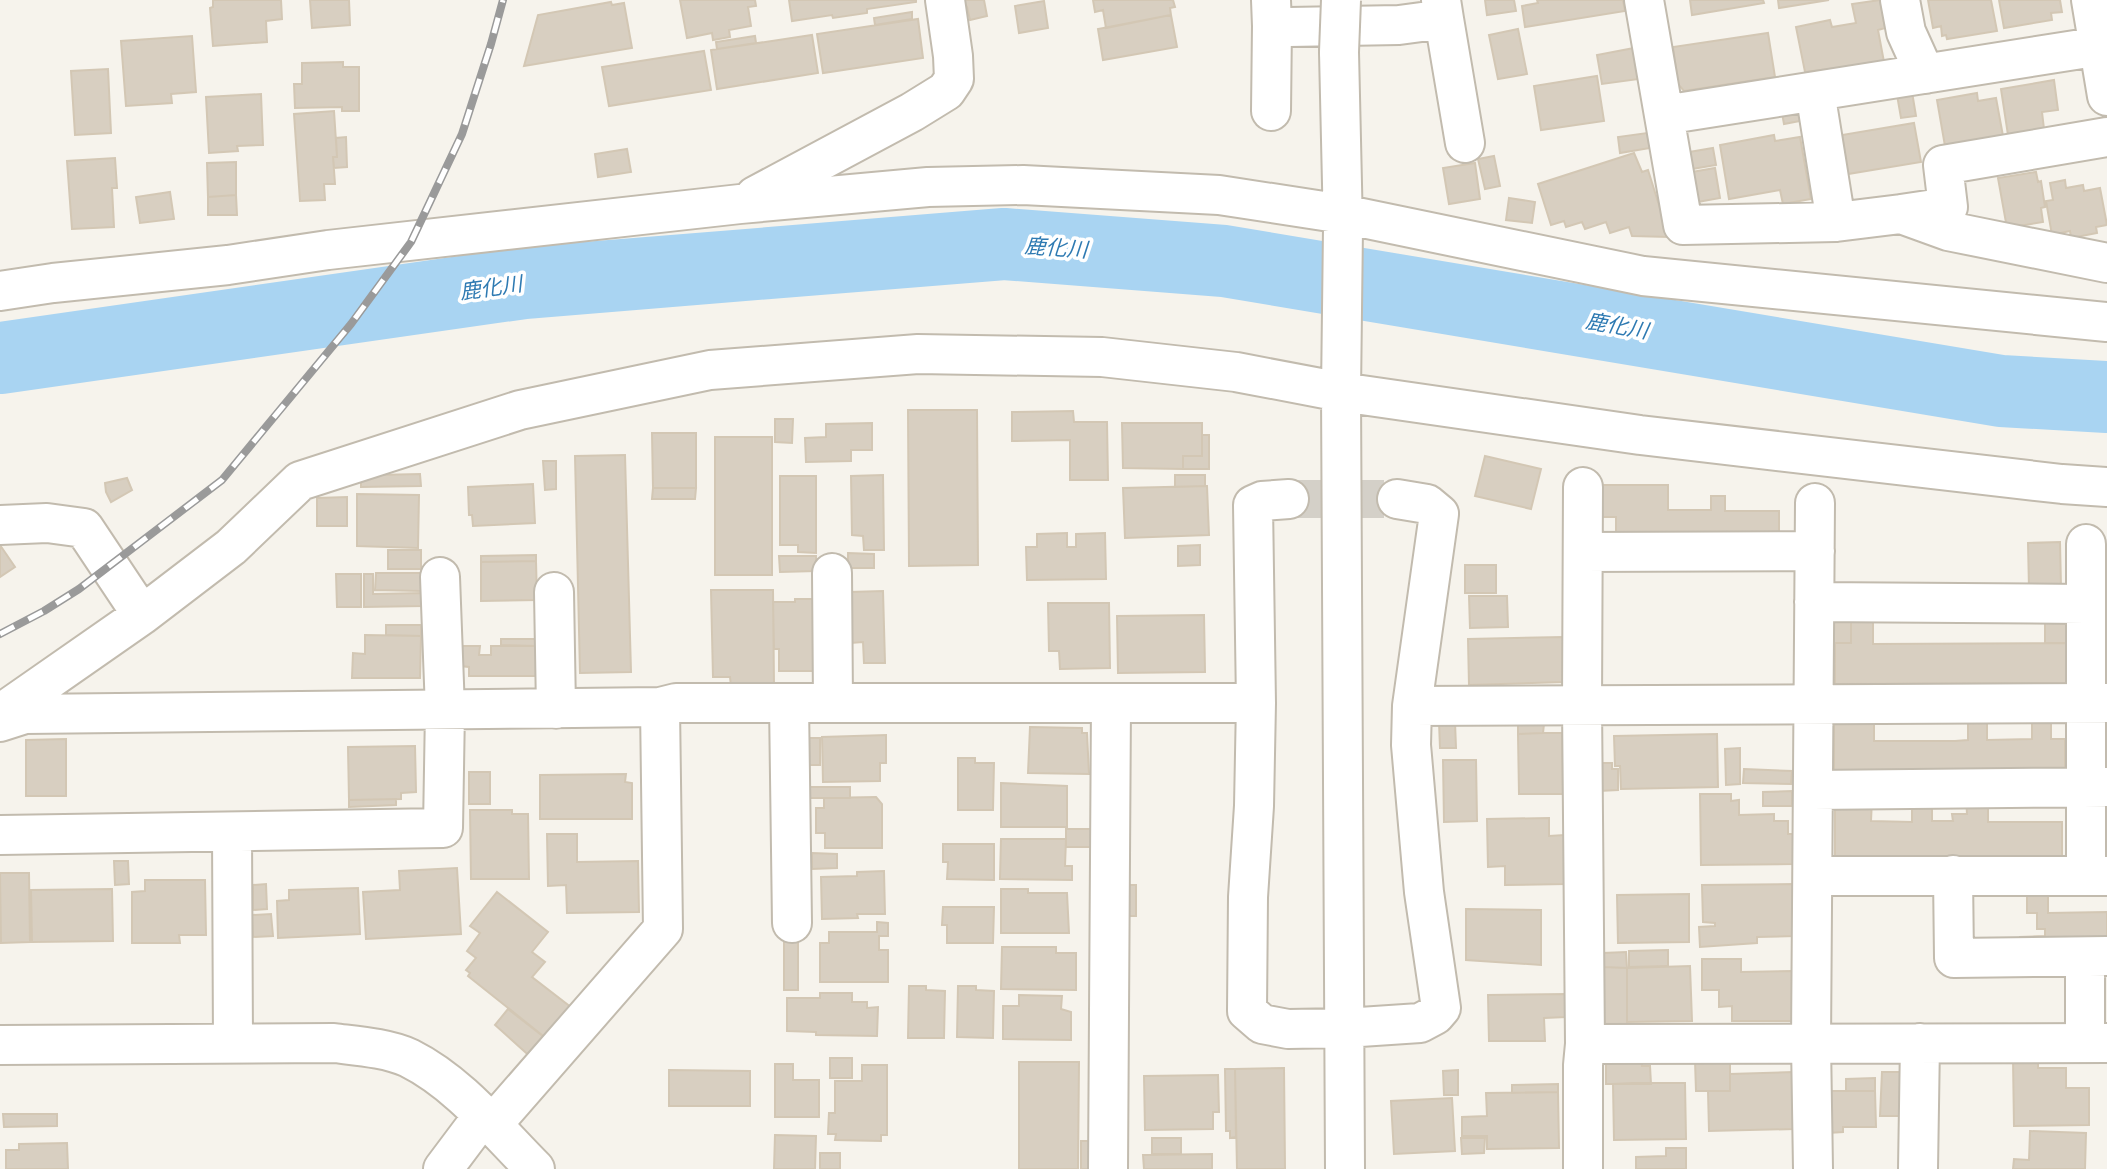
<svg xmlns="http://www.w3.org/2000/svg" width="2107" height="1169" font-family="Cabin,'Noto Sans JP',sans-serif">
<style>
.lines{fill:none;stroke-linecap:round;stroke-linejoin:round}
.river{stroke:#a9d4f2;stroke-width:72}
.building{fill:#d8cfc1;stroke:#d3c7b4;stroke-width:2}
.minor-tunnel{stroke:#d4d0c8;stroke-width:38;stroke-dasharray:38 19;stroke-linecap:butt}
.minor-casing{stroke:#c2bbae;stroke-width:42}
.minor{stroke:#fff;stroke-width:38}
.rail-casing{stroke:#9a9a9a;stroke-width:8}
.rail{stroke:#fff;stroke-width:5;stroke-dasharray:16;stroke-linecap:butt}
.minor-bridge-casing{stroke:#c2bbae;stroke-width:42;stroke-linecap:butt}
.minor-bridge{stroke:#fff;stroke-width:38}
.labels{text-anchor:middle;stroke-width:7;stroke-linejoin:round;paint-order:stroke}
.water-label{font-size:21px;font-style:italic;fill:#2e7ab2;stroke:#fff}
</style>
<rect width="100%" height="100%" fill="#f6f3ec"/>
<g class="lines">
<path class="river" d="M0,358L524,283L1004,244L1224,261L2001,391L2107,397"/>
</g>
<path class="building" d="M213,0H281L282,19L266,21L267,42L213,46L210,8L213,7Z
M310,0H349L350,25L312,28Z
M680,0H755L756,6L748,7L751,26L729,30L730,37L713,40L712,33L687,38Z
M789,0H916V2L867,9V13L833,18L832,15L792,21Z
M960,0H984L987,16L970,20L967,7L961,8Z
M1093,0H1173L1175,7L1170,8L1171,15L1106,28L1103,10L1095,12Z
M1485,0H1514L1516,11L1487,15Z
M1537,0H1623L1625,11L1525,27L1522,6L1538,3Z
M1690,0H1763L1764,3L1692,15Z
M1778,0H1829L1779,8Z
M1880,0L1885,28L1878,30L1884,62L1805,72L1796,27L1830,20L1832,27L1856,23L1852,4Z
M1928,0H1991L1997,31L1947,39L1946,35L1942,36L1941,26L1933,28Z
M1999,0H2060L2062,12L2051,13L2052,20L2004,28Z
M1044,1L1048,28L1019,33L1015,6Z
M611,2L612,5L624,3L632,48L524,66L538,15Z
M912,12V19L875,25L874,18Z
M1171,15L1177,47L1103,60L1098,29Z
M918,19L923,58L823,73L817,34Z
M1518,29L1527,74L1498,79L1489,35Z
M1768,33L1775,77L1684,91L1678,84L1673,47Z
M812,35L818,73L717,89L711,50Z
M192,36L196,92L171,94L172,103L126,106L121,41Z
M755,36L756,43L717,49L716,42Z
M1634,48L1639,79L1602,84L1597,55Z
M704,51L711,90L609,106L602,67Z
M343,62V67H359V111H342V107L295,108L294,84H302V63Z
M108,69L111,133L75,135L71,71Z
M1597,76L1604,121L1541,130L1534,86Z
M2054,80L2058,110L2042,112L2044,129L2008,135L2001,89Z
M1912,92L1916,116L1901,118L1897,95Z
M1977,93L1978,101L1996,98L2003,136L1945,146L1937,100Z
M261,94L263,145L237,146L238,151L209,153L206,97Z
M1798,110L1800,121L1784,124L1782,113Z
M334,111L337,157H333L335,184H324L325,200L300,201L294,114Z
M1914,123L1921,162L1848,174L1842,135Z
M1647,133L1650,148L1620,153L1618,137Z
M1774,135L1775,141L1800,137L1811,199L1783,204L1780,190L1729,199L1720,145Z
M346,137L347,167L334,168L333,157H337L336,138Z
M1713,148L1716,165L1686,170L1683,153Z
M627,149L631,172L598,177L595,154Z
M1634,153L1642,172L1648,170L1669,237L1632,236L1629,227L1610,233L1606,222L1585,229L1582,222L1566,227L1564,221L1551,225L1538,184Z
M1494,156L1500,186L1485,189L1478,159Z
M115,158L117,188H112L114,227L72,229L67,161Z
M236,162V195L208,197L207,163Z
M1475,163L1480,199L1449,204L1443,168Z
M1715,168L1720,198L1692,203L1686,173Z
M2036,172L2038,182L2041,181L2045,207L2041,208L2043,222L2007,228L1998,178Z
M2065,180L2066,188L2083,185L2084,191L2100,188L2107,225L2096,227L2097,233L2071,238L2070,231L2052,235L2046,201L2053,200L2050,183Z
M170,192L174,219L140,223L136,197Z
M236,195L237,215H208V197Z
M1509,198L1535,202L1532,223L1506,220Z
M908,410H977L978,565L909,566Z
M1073,411L1074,422H1107L1108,480H1070V440L1012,441V412Z
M775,419H793L792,443L775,442Z
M872,423V450H851V461L806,462L805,438L826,437V424Z
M1122,423H1202V456H1183V469L1123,468Z
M652,433H696V488H653Z
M1202,435H1209V469H1183V456H1202Z
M715,437H772V575H715Z
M625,455L631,672L580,673L575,456Z
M1485,456L1541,469L1531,509L1475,496Z
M543,461H556V489L545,490Z
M420,474L421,486L361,487V479L376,475Z
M883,475L884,550H864L863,536L852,535L851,476Z
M1175,475H1205V486L1175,487Z
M780,476H816V553L798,552V545H780Z
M127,478L132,490L111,502L106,492L105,483Z
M533,484L535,523L473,526L472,515H469L468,487Z
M1600,485H1668V510H1711V496H1725V511H1779V539H1616V517H1601Z
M1207,486L1209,535L1125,538L1123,488Z
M653,488H696L695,499H652Z
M357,494L419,495L418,548L357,546Z
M347,497V526H317V498Z
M1067,533V547H1076V534L1105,533L1106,579L1027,580L1026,547H1037V534Z
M2060,542L2061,587L2029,588L2028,543Z
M0,545L15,567L0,577Z
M1200,545V565L1178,566V546Z
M388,550H421V569H388Z
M848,553L874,554V568H848Z
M536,555V561L481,562V556Z
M779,556H816V571L780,572Z
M536,561L537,600L481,601V562Z
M1465,565H1496V593H1465Z
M376,573H422L421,591L375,590Z
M336,574H361V607H337Z
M364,574H373V594L423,593V606L364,607Z
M711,590H773L774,686H731L730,677H713Z
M883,591L885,663H864L863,642L851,643L850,592Z
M1469,596H1507L1508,627L1470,628Z
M795,599H814L815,671H779V649H774L773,602H795Z
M1048,603H1109L1110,668L1060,669L1059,651H1049Z
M1204,615L1205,672L1118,673L1117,616Z
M1873,618V644L2066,643V683L1835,684V643H1851V619Z
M1851,619V643H1835V663L1828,664V622Z
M2045,620H2066V643H2045Z
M386,625H421V636L386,635Z
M365,635L421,636L420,678H352L353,653L365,654Z
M1563,637L1564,682L1469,685L1468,639Z
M501,639H536V646L501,645Z
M460,646H480L479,655H491V646H536V676H469V667L460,666Z
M2051,719V739H2065V778L1834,779V720H1874V741H1955L1968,740V720H1987V740L2032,739V720Z
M1439,722H1455L1456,748H1440Z
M1544,724L1543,733L1518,734V725Z
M1030,727L1082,728V733H1087L1089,774L1028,773Z
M1543,733H1562L1563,794H1519L1518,734Z
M1717,734L1718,787L1621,789L1620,766H1615L1614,736Z
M886,735V763H880V781L823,782L822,737Z
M807,738H820V765H807Z
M66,739V796H26V740Z
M415,746L416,792L401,793V799L349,800L348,747Z
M1740,748V784L1726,785L1725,749Z
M958,758H975V763H994L993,810H958Z
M1443,760H1476L1477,821L1444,822Z
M1598,763H1612V769H1618V790L1599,791Z
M1744,769L1792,771L1791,784L1743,783Z
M469,772H490V804H469Z
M626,774L625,782L632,783V819H540V775Z
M1001,783L1067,786V827H1001Z
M810,787H850V798H810Z
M1792,791V806H1763V792Z
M1700,794H1731V801L1739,800V815L1774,814V821H1788V834H1793V864L1701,865Z
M876,797L882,804V848H825V833H816V808H824V798Z
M1966,797H1988V822H2062V859H1835V799H1872L1871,821L1912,822V798H1932V821H1953L1952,814H1967Z
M396,799V805L349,807V800Z
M470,810H512V814H528L529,879H471Z
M1549,818V836L1564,835L1565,884L1505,885V866L1488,867L1487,819Z
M1066,829H1095L1094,847H1066Z
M547,834H577V862L638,861L639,912L567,913L566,885L548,886Z
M1001,839H1066L1065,866H1072V880L1000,879Z
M943,844H994V880L947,879L948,862H943Z
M812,853L837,854V868L812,869Z
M114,861H128L129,884L115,885Z
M457,868L461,934L366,939L363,892L400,890L399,871Z
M884,871L885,914H857L858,918L822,919L821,877L857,876V872Z
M0,873H29L30,942L1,943Z
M145,880H205L206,935H179L180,943H132V892L145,891Z
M266,884L267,909L253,910V885Z
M1794,884L1795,936L1757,937V943L1700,947L1699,927L1715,926V923L1703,922L1702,885Z
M1123,885H1136V916H1125Z
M358,888L360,934L278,938L277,901L289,900V890Z
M112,889L113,941L32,942L31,890Z
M1001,889H1028V893H1067L1069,933H1001Z
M497,892L548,932L532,952L545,962L532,977L572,1008L547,1039L468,976L470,973L466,970L476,958L467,951L480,933L470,926Z
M2027,892H2048V913L2107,912V947L2020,949V937L2045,936V929H2037V913H2027Z
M1689,894V942L1618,943L1617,895Z
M943,907H994L993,943H947V925H942Z
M1466,909L1541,910V965L1466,960Z
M271,914L273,936L253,937L252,915Z
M877,922L888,923V936H879V950H888V982H820V943H829V932H877Z
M784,936H798V990H784Z
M1002,947H1056V953H1076V990L1001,989Z
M1668,950V966L1629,967V951Z
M1626,952L1627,968L1603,967V953Z
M1702,959H1741V972L1792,971L1793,1021H1732V1006L1719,1007V990H1702Z
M1690,966L1692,1021L1627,1022V968Z
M1603,967L1627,968V1026H1604Z
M909,986H926V990L945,991L944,1038H908Z
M958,986H976V990L994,991L993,1038L957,1037Z
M820,993H852V1002H867V1008L878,1007L877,1036L816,1035V1032L787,1031V998H820Z
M1566,994V1017L1544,1018L1545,1041H1489L1488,995Z
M1019,995L1062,996L1061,1009L1071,1012V1040L1003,1039V1006H1019Z
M508,1009L549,1041L534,1060L495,1025Z
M830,1058H852V1078H830Z
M2013,1059H2038V1068H2066V1088H2089V1125L2014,1126Z
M1642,1060V1066H1650L1651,1084H1606V1061Z
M1730,1060V1091H1696L1695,1061Z
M1019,1062H1079L1078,1169H1019Z
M775,1064H793V1080H819V1117H775Z
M862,1065H887V1135H881V1141L835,1140L836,1134H828L829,1113H835V1081H862Z
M1284,1068L1285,1169H1237L1235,1069Z
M1225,1069H1235L1236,1137L1230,1138V1131H1226Z
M669,1070L750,1071V1106H669Z
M1458,1070V1095H1444L1443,1071Z
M1793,1072L1794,1129L1709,1131L1708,1091H1730V1074Z
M1882,1072H1902L1903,1116H1880Z
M1218,1075L1219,1112H1213V1129L1145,1130L1144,1076Z
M1875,1078V1091H1846V1079Z
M1633,1083H1685L1686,1139L1614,1140L1613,1084Z
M1558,1084V1092L1512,1093V1085Z
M1827,1091H1875L1876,1127H1843V1132L1828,1133Z
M1558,1092L1559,1148L1487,1149V1136H1462V1117L1487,1116L1486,1093Z
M1452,1098L1455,1151L1394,1154L1391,1101Z
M3,1114H57V1126L4,1127Z
M2030,1131L2086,1133L2085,1169H2013L2014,1159L2029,1160Z
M775,1135L816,1136L815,1169H774Z
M1152,1138H1181V1154H1152Z
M1461,1138H1485L1484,1153L1462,1154Z
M1081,1141H1093V1169H1081Z
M67,1143L68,1169H6V1150H19V1144Z
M1666,1148H1686V1169H1636V1157L1666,1156Z
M820,1153H840V1169H820Z
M1212,1154V1169H1144L1143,1155Z"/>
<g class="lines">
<path class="minor-tunnel" d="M1289,499H1397"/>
<g class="minor-casing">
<path id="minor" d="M1271,0L1272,26L1289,27L1399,25L1444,19L1441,0
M1644,0L1683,225L1836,222L1901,214L1948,231L2107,263
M1900,0L1906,32L1925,74
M2091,0L2107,96
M1444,19L1465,143
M1339,52L1343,228L1341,392L1345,1169
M1818,110L1836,222
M1271,111L1272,26
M1664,115L2107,45
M755,196L912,112L946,91L954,79L953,56L945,0
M1901,214L1948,207L1943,165L2107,137
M0,291L53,283L228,265L328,250L740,204L928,187L1023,185L1219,195L1343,214L1643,276L2107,322
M1583,487L1582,704L1585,1044L1583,1065V1169
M1289,499L1262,501L1253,505L1256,703L1254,806L1248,897L1247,1011L1262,1024L1288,1029L1345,1028L1420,1023L1435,1015L1441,1008L1424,892L1411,745L1412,706L1439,514L1427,504L1397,499
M0,525L47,523L84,528L142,615L231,547L300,481L520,410L710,370L918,354L1102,357L1236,372L1341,392L1640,435L2062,484L2107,487
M2086,544V876
M1583,552L1815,551
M832,573L833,703
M554,592L556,709
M1814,602L2085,604
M789,703L792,923
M1412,706L2107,703
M0,714L142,615
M0,722L25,714L660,707L676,703H1256
M1813,790L2107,787
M232,832L233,1043
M0,835L443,828L445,710L440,577
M1953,875L1954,958L2107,956
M1813,876H2107
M2085,957V1043
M1585,1044L2107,1043
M0,1045L334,1043C358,1046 387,1048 409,1058C459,1083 496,1130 535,1169
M491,1126L663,929L660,707
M443,1169L482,1117
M1108,1169L1111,703
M1813,1169L1811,1043L1815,503
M1918,1169L1920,1043"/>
</g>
<use href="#minor" class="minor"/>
<g class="rail-casing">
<path id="rail" d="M0,634L44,611L79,589L222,480L351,324L411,242L462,134L491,44L503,0"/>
</g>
<use href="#rail" class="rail"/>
<g class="minor-bridge-casing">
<path id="minor-bridge" d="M1339,52L1341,0"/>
</g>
<use href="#minor-bridge" class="minor-bridge"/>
</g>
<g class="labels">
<g class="water-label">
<text transform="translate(1056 248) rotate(4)" y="7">鹿化川</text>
<text transform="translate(491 288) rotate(-8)" y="7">鹿化川</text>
<text transform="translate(1617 326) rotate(10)" y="7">鹿化川</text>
</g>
</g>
</svg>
